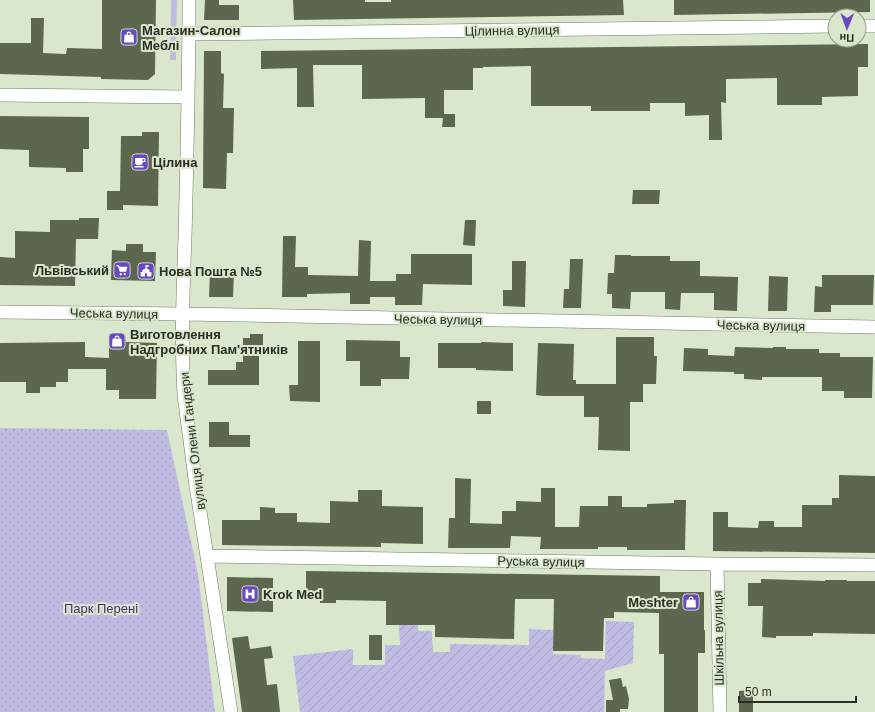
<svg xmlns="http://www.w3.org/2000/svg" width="875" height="712" font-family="Helvetica,sans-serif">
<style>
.grass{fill:#bfbbe3}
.park{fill:url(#park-dots)}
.garden{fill:url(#garden-furrows)}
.building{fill:#5d6750}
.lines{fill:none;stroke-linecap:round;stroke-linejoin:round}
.street-casing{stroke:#6e7860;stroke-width:14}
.street{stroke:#fff;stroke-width:13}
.labels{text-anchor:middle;stroke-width:4;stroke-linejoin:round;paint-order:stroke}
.poi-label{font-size:13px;font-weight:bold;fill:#292d23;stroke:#dbe7cd;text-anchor:start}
.street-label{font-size:13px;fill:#292d23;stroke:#dbe7cd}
.park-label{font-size:13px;fill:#3f3569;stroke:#dbe7cd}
</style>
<defs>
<pattern id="park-dots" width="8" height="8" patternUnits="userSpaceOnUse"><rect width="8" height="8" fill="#bfbbe3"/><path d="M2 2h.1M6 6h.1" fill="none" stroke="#a4a1c2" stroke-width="1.8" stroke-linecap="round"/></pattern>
<pattern id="garden-furrows" width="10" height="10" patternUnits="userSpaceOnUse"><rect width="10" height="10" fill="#bfbbe3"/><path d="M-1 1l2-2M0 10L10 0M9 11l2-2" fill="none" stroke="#a4a1c2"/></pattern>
</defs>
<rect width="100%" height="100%" fill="#dbe7cd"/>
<path class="grass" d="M171,0H177L176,60H170Z"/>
<path class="park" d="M0,428L167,430L198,574L215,712H0Z"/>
<path class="garden" d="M606,621L634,622L633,663L605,671L604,712H300L293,656L353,649V665H385V645H400L399,625H418V631H432L433,652H450V644L529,645V629L553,630V654L581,655V658L605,659Z"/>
<path class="building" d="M102,0H156L155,74L148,80L101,79V77L0,74V43H31V18H44L43,53L66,54L67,48L102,49Z
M205,0H219V5H239V20H204Z
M293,0H365V2H391V0H623L624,15L294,20Z
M674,0H870V12L674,15Z
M868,44V67H858V96L822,97V105H777V78L726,79V103L721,102L722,140H709V115L685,116V103H650V111H591V106H531V66L483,67V68H473V90H444V114H455V127H442L443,118H425V98L362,99V65H313L314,107H297V68L261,69V51Z
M204,51H221V73L224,74L223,108H234L233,153H227L226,189L203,188Z
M0,116L89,117V149H83V172H66V168L29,167V150L0,149Z
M142,132H159L158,206L123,205V210H107V191H120L121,136H142Z
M633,190H660L659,204H632Z
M79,218H99L98,239H76L75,286L0,285V257L15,258V231L50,232V220H79Z
M465,220H476L475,246L463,245Z
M283,236H296L295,267H308V275L358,276L359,240L371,241L370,281H396V274H411V254H472V285L423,284L422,305H395V297H370V304H350V293L307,294V297H282Z
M126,244H143V252H156L155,281L111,280L112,250L126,251Z
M615,255H631V256H670V261H700V276L738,277L737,311L714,310V293H681L680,310L665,309V292H631L630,309L612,308V294H607L608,273H614Z
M570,259H583L581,308H563L564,289H569Z
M512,261H526L525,307L503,306V290H512Z
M210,272H234L233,297H209Z
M822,275H874L873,305H831V312H814L815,286L822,287Z
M769,276L788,277L787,311H768Z
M109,334H125L126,342L157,343L156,399H119V390H106V369H68V382H56V387H40V393H26V382H0V343L85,342V357L109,358Z
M250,334H263V356H259V385H208V370H236V362H243V338H250Z
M616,337H654V356H657L656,384H643V402H630V451L598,450L599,417H584V396H543L536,395L538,343L574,344L573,380H576V384H616Z
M346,340L400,341V357H410L409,379H381V386H360V361H346Z
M298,341H320V402L290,401L289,385H298Z
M481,342L513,343V371L476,370V368H438V343H481Z
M735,347L773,348V347H786V349H819V353H840V357H873L872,398H844V391H822V377H762V380L744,379V374H734V372L683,371L684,348L708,349V355L734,356Z
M477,401H491V414H477Z
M209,422H229V435H250V447H209Z
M839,475L875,476V553L713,551V512H728V527L758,528L759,521H774V527H802V505H832V498H839Z
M455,478L471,479L470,523L502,524V511H516V501L541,502V488H555V527H579L580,506H608V496H622V507H647V504L674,503V500H686L685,550H627V547H598V549H540L541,537L511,536L510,548H448L449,518H455Z
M358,490H382V506L423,507V544L381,543V547L222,545V520H260V507L275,508V513H297V522L330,523V501L358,502Z
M306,571L660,576V592H704V630H705V653H698V712H664V654H659V613L614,612V618H604L603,651H553L554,599H515L514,639L435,637V625H386V601L336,600V603H320V598L306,597Z
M227,577L273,578V612L227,611Z
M761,579L825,581V580H847V581H875V634L813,633V636H776V638L762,637L763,606H748V583H761Z
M369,635H382V660H369Z
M248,636L250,649L271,646L273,658L264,659L267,685L277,684L280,712H242L232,638Z
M621,678L623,687L626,686L629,699L628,709H620V712H606V700H613L609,680Z
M753,690V712H739V691Z"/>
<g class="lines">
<g class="street-casing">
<path id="street" d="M189,0C189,79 187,158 185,237C183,289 181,342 184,395L195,479L231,712
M859,26H875
M189,34L835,26
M0,95L188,97
M0,312L183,314L875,327
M207,556L717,564L875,565
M717,564L720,712"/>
</g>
<use href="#street" class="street"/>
</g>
<defs>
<g id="shop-square" transform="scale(0.9)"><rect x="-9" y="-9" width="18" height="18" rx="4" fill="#6749c2" stroke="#dbe7cd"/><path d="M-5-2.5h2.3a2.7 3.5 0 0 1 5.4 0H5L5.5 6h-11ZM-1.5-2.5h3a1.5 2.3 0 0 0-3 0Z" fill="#fff"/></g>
<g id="cafe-square" transform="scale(0.9)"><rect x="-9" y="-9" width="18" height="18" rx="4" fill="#6749c2" stroke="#dbe7cd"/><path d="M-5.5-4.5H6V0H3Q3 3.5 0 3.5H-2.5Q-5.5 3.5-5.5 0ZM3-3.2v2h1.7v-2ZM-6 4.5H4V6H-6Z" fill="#fff"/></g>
<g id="supermarket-square" transform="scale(0.9)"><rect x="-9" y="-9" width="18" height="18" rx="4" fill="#6749c2" stroke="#dbe7cd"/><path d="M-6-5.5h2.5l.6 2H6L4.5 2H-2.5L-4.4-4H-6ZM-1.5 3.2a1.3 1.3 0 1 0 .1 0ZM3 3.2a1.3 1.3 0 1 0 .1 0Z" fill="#fff"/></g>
<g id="civic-square" transform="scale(0.9)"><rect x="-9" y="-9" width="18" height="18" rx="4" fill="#6749c2" stroke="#dbe7cd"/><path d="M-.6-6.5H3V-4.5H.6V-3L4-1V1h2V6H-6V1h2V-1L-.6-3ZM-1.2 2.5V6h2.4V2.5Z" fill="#fff"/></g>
<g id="hospital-square" transform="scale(0.9)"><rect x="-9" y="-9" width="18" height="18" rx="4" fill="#6749c2" stroke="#dbe7cd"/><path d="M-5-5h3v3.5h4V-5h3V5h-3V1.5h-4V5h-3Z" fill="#fff"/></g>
</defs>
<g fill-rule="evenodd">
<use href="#shop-square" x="129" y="37"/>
<use href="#cafe-square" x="140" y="162"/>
<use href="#supermarket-square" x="122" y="270"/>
<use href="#civic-square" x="146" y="271"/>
<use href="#shop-square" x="117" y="341"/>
<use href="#hospital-square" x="250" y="594"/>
<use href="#shop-square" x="691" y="602"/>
</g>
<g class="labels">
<g class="poi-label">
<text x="142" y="35">Магазин-Салон<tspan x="142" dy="15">Меблі</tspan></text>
<text x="153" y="167">Цілина</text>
<text x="109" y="275" text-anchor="end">Львівський</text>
<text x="159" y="276">Нова Пошта №5</text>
<text x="130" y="339">Виготовлення<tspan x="130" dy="15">Надгробних Пам'ятників</tspan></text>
<text x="263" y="599">Krok Med</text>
<text x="678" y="607" text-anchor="end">Meshter</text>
</g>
<g class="street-label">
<text transform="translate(512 30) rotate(-1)" y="5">Цілинна вулиця</text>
<text transform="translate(114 313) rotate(1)" y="5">Чеська вулиця</text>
<text transform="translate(438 319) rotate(1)" y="5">Чеська вулиця</text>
<text transform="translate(761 325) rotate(1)" y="5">Чеська вулиця</text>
<text transform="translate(192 441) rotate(-97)" y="5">вулиця Олени Гандери</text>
<text transform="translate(541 561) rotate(1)" y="5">Руська вулиця</text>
<text transform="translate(718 638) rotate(-91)" y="5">Шкільна вулиця</text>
</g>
<g class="park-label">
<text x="101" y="613">Парк Перені</text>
</g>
</g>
<g transform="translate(847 28) rotate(181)"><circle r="19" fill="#dbe7cd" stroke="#949d89"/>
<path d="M0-3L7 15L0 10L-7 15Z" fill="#6749c2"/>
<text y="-6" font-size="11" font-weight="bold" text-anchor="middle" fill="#292d23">Пн</text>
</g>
<path d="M739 696v6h117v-6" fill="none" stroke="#292d23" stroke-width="2"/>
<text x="745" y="696" font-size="12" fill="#292d23" stroke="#dbe7cd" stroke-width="3" paint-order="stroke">50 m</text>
</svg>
